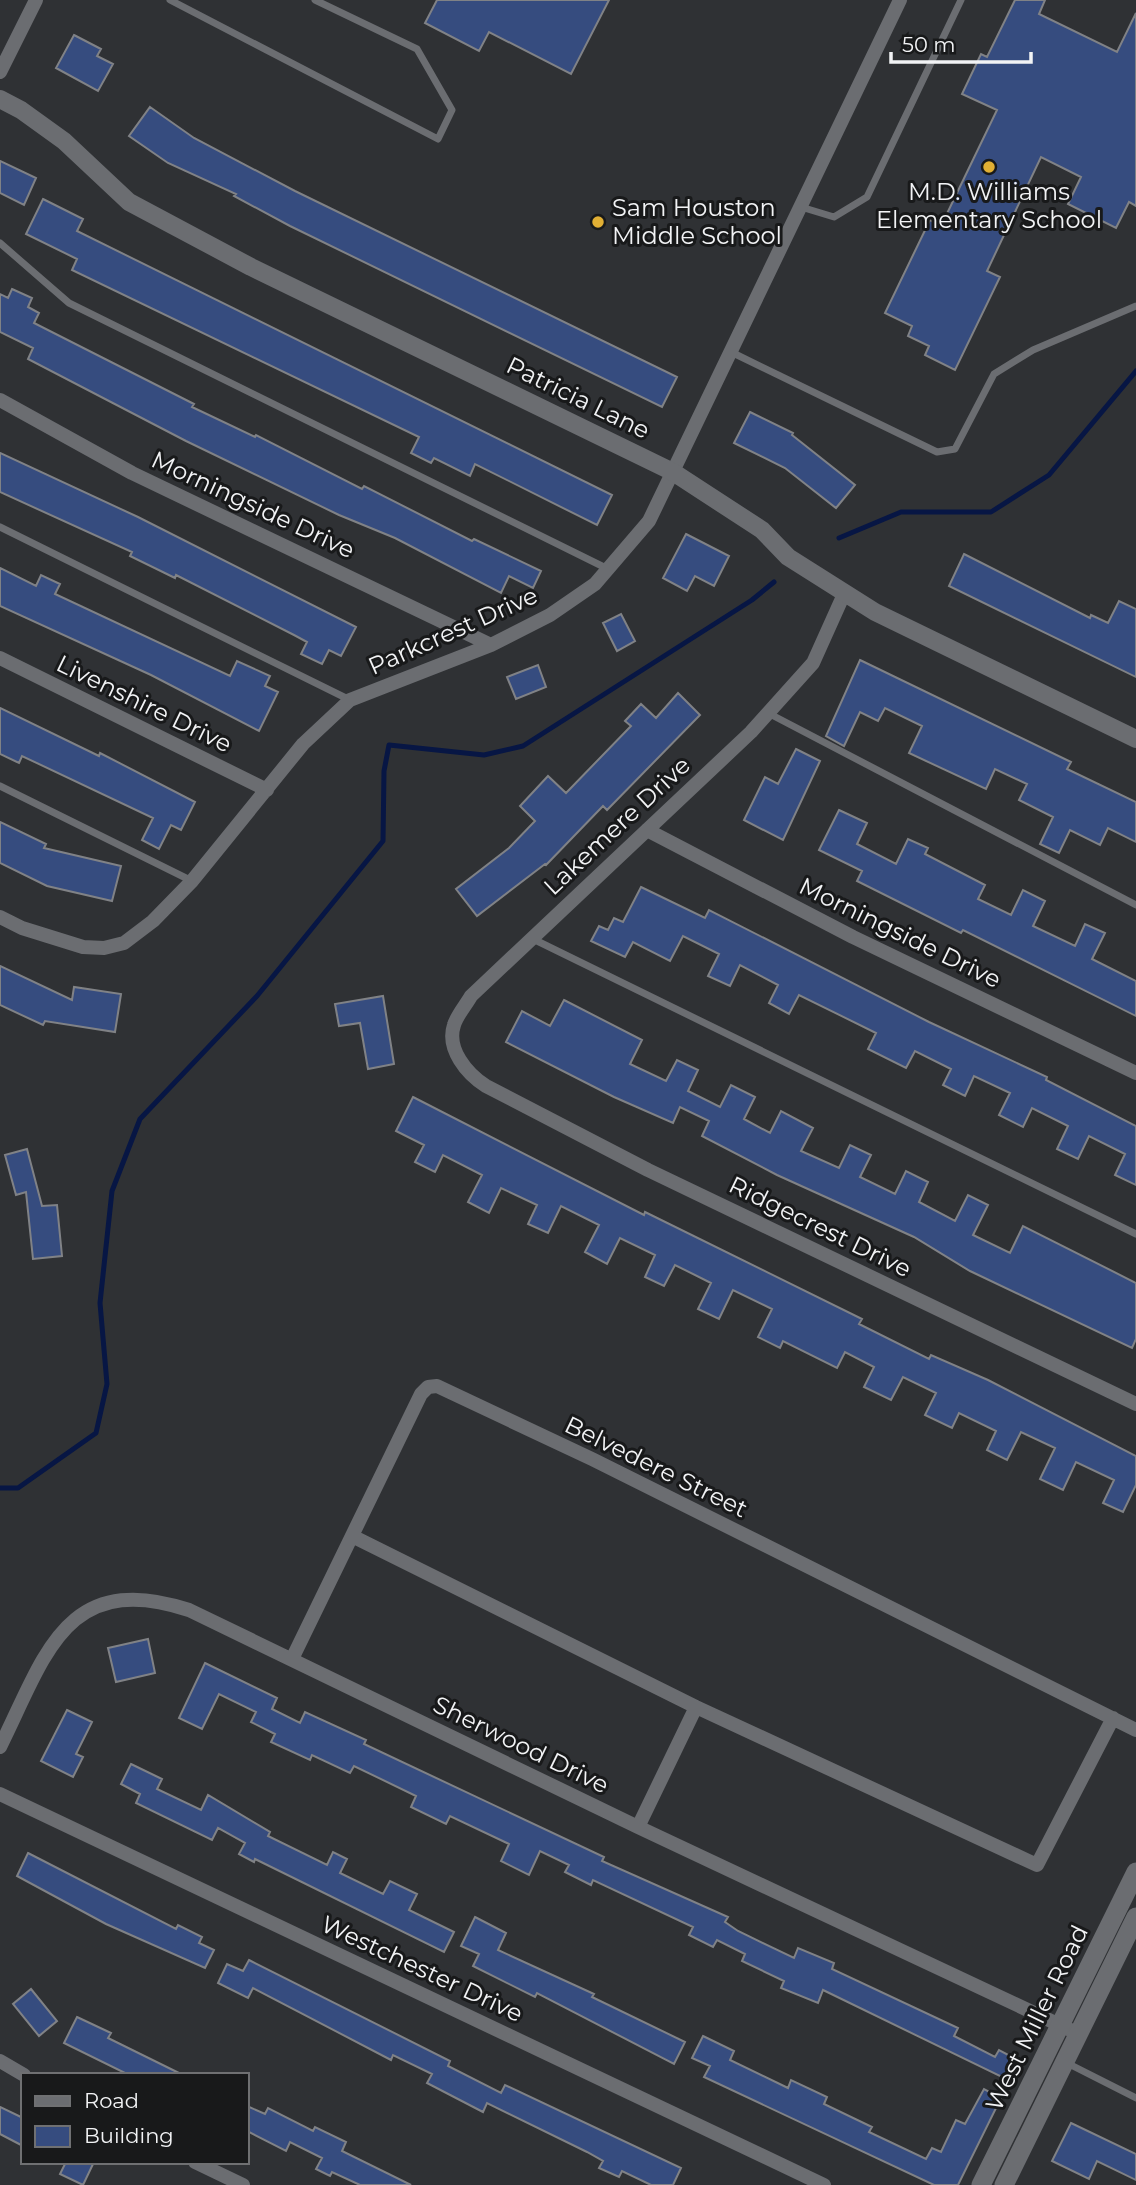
<svg xmlns="http://www.w3.org/2000/svg" width="1136" height="2185" font-family="Montserrat,sans-serif">
<style>
.lines{fill:none;stroke-linecap:round;stroke-linejoin:round}
.stream{stroke:#071644;stroke-width:5}
.building{fill:#364c7f;stroke:#808286;stroke-width:2}
.service{stroke:#6b6d71;stroke-width:7}
.minor{stroke:#6b6d71;stroke-width:14}
.tertiary{stroke:#6b6d71;stroke-width:18}
.secondary{stroke:#6b6d71;stroke-width:19}
.poi-dot{fill:#e1af34;stroke:#18191a;stroke-width:2.5}
.labels{text-anchor:middle;stroke-width:6;stroke-linejoin:round;paint-order:stroke}
.poi-label{font-size:24px;fill:#f2f3f5;stroke:#18191a}
.street-label{font-size:24px;fill:#f2f3f5;stroke:#18191a}
</style>
<rect width="100%" height="100%" fill="#2f3134"/>
<g class="lines">
<path class="stream" d="M839,538L901,512H991L1049,475L1136,371
M0,1488H18L96,1433L107,1384L100,1303L112,1191L140,1119L257,996L383,841L384,771L389,745L484,755L523,746L752,600L774,582"/>
</g>
<path class="building" d="M437,0H609L571,74L489,32L479,51L425,23Z
M1015,0H1045L1039,14L1117,52L1136,13V206L1129,202L1116,228L1068,204L1081,177L1041,157L987,271L1000,277L955,370L925,355L929,346L908,336L912,326L885,313L930,220L941,226L997,110L962,94L981,54L987,57Z
M74,35L101,49L97,56L113,64L98,91L56,68Z
M150,107L194,138L295,191L677,377L662,407L290,226L234,196L236,194L168,163L129,136Z
M0,161L36,178L24,205L0,193Z
M43,199L83,219L77,231L612,495L597,525L475,464L470,476L434,458L431,463L411,453L419,437L72,270L77,259L26,234Z
M12,289L32,298L28,307L39,313L34,323L194,404L192,407L255,437L256,435L362,489L364,486L472,541L474,539L541,571L533,588L509,576L501,593L395,538L339,515L186,441L28,359L33,348L0,332V294L8,298Z
M750,412L793,433L792,435L855,485L836,508L785,468L734,443Z
M0,453L138,517L356,627L341,656L329,650L322,664L301,654L307,642L294,635L176,575L175,578L130,556L132,552L0,492Z
M686,534L729,556L714,586L695,576L687,591L663,578Z
M964,554L1090,618L1091,615L1108,623L1119,601L1136,609V677L949,586Z
M0,568L36,586L41,575L60,584L55,594L230,676L237,661L270,676L265,686L278,692L259,731L151,675L0,606Z
M621,614L635,641L617,651L603,623Z
M860,660L1071,762L1067,769L1136,802V842L1108,828L1100,845L1070,830L1059,853L1040,844L1053,817L1019,800L1027,784L995,769L986,789L909,753L922,726L885,708L878,721L860,712L844,746L826,736Z
M538,665L546,687L516,699L507,677Z
M678,693L700,715L607,810L603,806L546,865L545,864L477,916L456,889L509,848L535,821L520,806L548,776L566,793L631,726L625,721L641,704L656,718Z
M0,708L99,756L100,753L195,802L181,830L171,825L159,849L142,840L153,818L22,756L19,763L0,754Z
M796,749L820,761L783,840L744,820L765,777L778,784Z
M839,810L867,823L857,844L896,864L908,839L928,848L925,854L985,885L978,899L1011,915L1023,890L1045,901L1033,926L1075,946L1085,924L1105,933L1092,959L1136,981V1016L963,930L961,933L857,881L862,871L819,850Z
M0,822L46,844L44,848L121,866L112,901L47,886L0,863Z
M641,887L705,918L709,910L929,1022L1047,1077L1046,1080L1136,1126V1185L1115,1175L1125,1154L1089,1136L1078,1159L1057,1149L1068,1126L1032,1108L1023,1127L999,1115L1010,1093L974,1076L965,1096L943,1085L951,1069L915,1051L906,1068L868,1049L876,1033L799,995L789,1014L769,1003L778,985L740,965L730,986L708,976L719,954L683,936L670,961L633,942L625,957L591,941L599,926L608,930L614,918L623,922Z
M0,966L72,1000L74,987L121,994L115,1032L45,1021L43,1025L0,1005Z
M383,996L394,1064L368,1069L360,1023L339,1026L335,1004Z
M564,1000L642,1040L630,1064L666,1081L677,1060L698,1070L688,1091L720,1107L731,1085L755,1097L744,1119L770,1133L781,1111L813,1128L801,1151L839,1168L850,1145L871,1155L860,1177L895,1194L906,1171L928,1182L919,1202L955,1221L968,1195L988,1205L973,1235L1010,1253L1023,1226L1136,1283V1339L1132,1348L970,1271L914,1237L777,1175L702,1136L709,1121L680,1107L673,1123L614,1097L506,1042L522,1011L550,1026Z
M413,1097L644,1215L645,1212L862,1319L859,1324L929,1359L931,1355L988,1380L1136,1456V1485L1123,1512L1103,1503L1114,1480L1076,1462L1063,1490L1040,1479L1055,1448L1021,1432L1007,1460L987,1450L996,1431L959,1413L952,1428L925,1415L936,1393L903,1377L891,1400L864,1387L874,1367L845,1352L837,1368L783,1341L780,1348L758,1337L772,1309L733,1290L719,1319L698,1309L711,1283L675,1265L664,1286L645,1277L655,1255L620,1238L607,1264L585,1252L599,1225L561,1206L548,1233L528,1224L537,1205L501,1188L489,1213L468,1202L482,1175L443,1155L435,1172L415,1162L424,1145L396,1131Z
M27,1149L42,1206L57,1205L62,1256L33,1259L26,1192L16,1195L5,1155Z
M148,1639L155,1673L116,1682L108,1648Z
M205,1663L277,1698L272,1709L300,1723L305,1712L366,1740L364,1744L604,1857L602,1861L728,1917L725,1922L738,1931L794,1958L798,1948L834,1963L832,1969L958,2028L954,2036L995,2057L999,2050L1014,2058L1004,2078L823,1990L818,2003L781,1988L784,1981L742,1961L745,1954L717,1940L713,1947L689,1935L693,1927L593,1880L591,1885L565,1872L569,1865L540,1851L529,1875L501,1861L509,1844L450,1816L446,1824L411,1807L416,1796L354,1766L350,1773L312,1755L310,1760L271,1742L275,1734L251,1722L256,1712L219,1694L202,1729L179,1718Z
M67,1710L92,1722L76,1754L83,1757L73,1777L41,1761Z
M131,1764L162,1779L157,1789L201,1810L208,1795L270,1832L268,1836L327,1865L333,1852L347,1859L340,1873L383,1894L390,1881L417,1894L409,1910L454,1932L444,1952L255,1859L254,1862L239,1854L245,1843L218,1828L212,1840L136,1803L140,1794L121,1784Z
M28,1853L176,1929L178,1925L202,1937L199,1943L214,1950L205,1968L106,1924L17,1876Z
M475,1917L506,1933L498,1950L594,1994L592,1997L685,2042L674,2064L537,1993L535,1997L473,1966L479,1954L461,1946Z
M249,1960L450,2061L448,2066L501,2093L505,2085L681,2168L673,2185H651L622,2171L619,2177L599,2168L603,2161L587,2152L487,2103L483,2112L427,2083L432,2074L393,2055L391,2060L253,1988L248,1998L218,1983L227,1964L243,1971Z
M31,1989L57,2021L39,2036L13,2004Z
M77,2017L111,2033L108,2038L183,2075H129L64,2043Z
M703,2036L734,2051L730,2060L788,2088L791,2080L827,2097L824,2104L872,2127L869,2132L926,2159L932,2148L941,2152L956,2120L965,2124L984,2089L1001,2098L958,2185H934L704,2077L710,2066L692,2058Z
M247,2106L265,2114L268,2108L313,2131L315,2127L346,2142L342,2151L411,2185H360L332,2172L330,2176L316,2169L322,2158L290,2142L286,2151L247,2131Z
M0,2107L23,2118V2146L0,2134Z
M1071,2123L1136,2154V2180L1097,2161L1089,2179L1052,2161Z
M66,2162H94L83,2185L60,2174Z"/>
<g class="lines">
<path class="service" d="M170,0L438,139L452,110L417,49L315,0
M801,207L834,217L867,197L961,0
M0,243L69,303L608,569
M731,352L937,452L955,449L994,374L1033,350L1136,306
M0,527L350,700
M768,713L1136,905
M0,786L192,881
M533,939L1136,1234
M1065,2062L1136,2098"/>
<path class="minor" d="M0,72L36,0
M0,400L132,473L491,645
M844,594L813,663L751,732L471,996C466,1005 457,1015 454,1025C446,1049 467,1074 486,1086L648,1170L1136,1404
M0,658L267,790
M647,830L853,937L1136,1073
M0,917L22,928L83,947L104,948L124,943L153,921L192,881L303,744L350,700L491,645L550,615L595,584L649,521L900,0
M354,1537L696,1707L1037,1865L1113,1718
M292,1659L421,1394L428,1387L437,1386L592,1459L1136,1730
M0,1747C45,1657 65,1569 189,1610L638,1827L1079,2034
M0,1794L824,2185
M638,1827L696,1707
M0,2061L24,2075
M195,2162L243,2185"/>
<path class="tertiary" d="M0,99L21,110L64,141L129,202L251,267L673,472L762,530L788,557L875,612L1136,739"/>
<path class="secondary" d="M981,2185L1136,1872
M1004,2185L1136,1917"/>
</g>
<g class="poi-dot">
<circle cx="989" cy="167" r="7"/>
<circle cx="598" cy="222" r="7"/>
</g>
<g class="labels">
<g class="poi-label">
<text x="989" y="200">M.D. Williams<tspan x="989" dy="28">Elementary School</tspan></text>
<text x="612" y="216" text-anchor="start">Sam Houston<tspan x="612" dy="28">Middle School</tspan></text>
</g>
<g class="street-label">
<text transform="translate(578 398) rotate(26)" y="8">Patricia Lane</text>
<text transform="translate(253 505) rotate(25)" y="8">Morningside Drive</text>
<text transform="translate(453 631) rotate(-24)" y="8">Parkcrest Drive</text>
<text transform="translate(144 704) rotate(26)" y="8">Livenshire Drive</text>
<text transform="translate(617 826) rotate(-43)" y="8">Lakemere Drive</text>
<text transform="translate(900 933) rotate(26)" y="8">Morningside Drive</text>
<text transform="translate(820 1227) rotate(26)" y="8">Ridgecrest Drive</text>
<text transform="translate(656 1467) rotate(26)" y="8">Belvedere Street</text>
<text transform="translate(521 1745) rotate(26)" y="8">Sherwood Drive</text>
<text transform="translate(422 1969) rotate(25)" y="8">Westchester Drive</text>
<text transform="translate(1037 2018) rotate(-64)" y="8">West Miller Road</text>
</g>
</g>
<rect x="21" y="2073" width="228" height="91" fill="#18191a" stroke="#6f7072" stroke-width="2"/>
<rect x="35" y="2096" width="35" height="10" fill="#6b6d71" stroke="#6f7072" stroke-width="2"/>
<text x="84" y="2108" font-size="21" fill="#f2f3f5">Road</text>
<rect x="35" y="2126" width="35" height="21" fill="#364c7f" stroke="#6f7072" stroke-width="2"/>
<text x="84" y="2143" font-size="21" fill="#f2f3f5">Building</text>
<path d="M891 52v10h140v-10" fill="none" stroke="#f2f3f5" stroke-width="3.5"/>
<text x="902" y="52" font-size="21" fill="#f2f3f5" stroke="#18191a" stroke-width="5" paint-order="stroke">50 m</text>
</svg>
